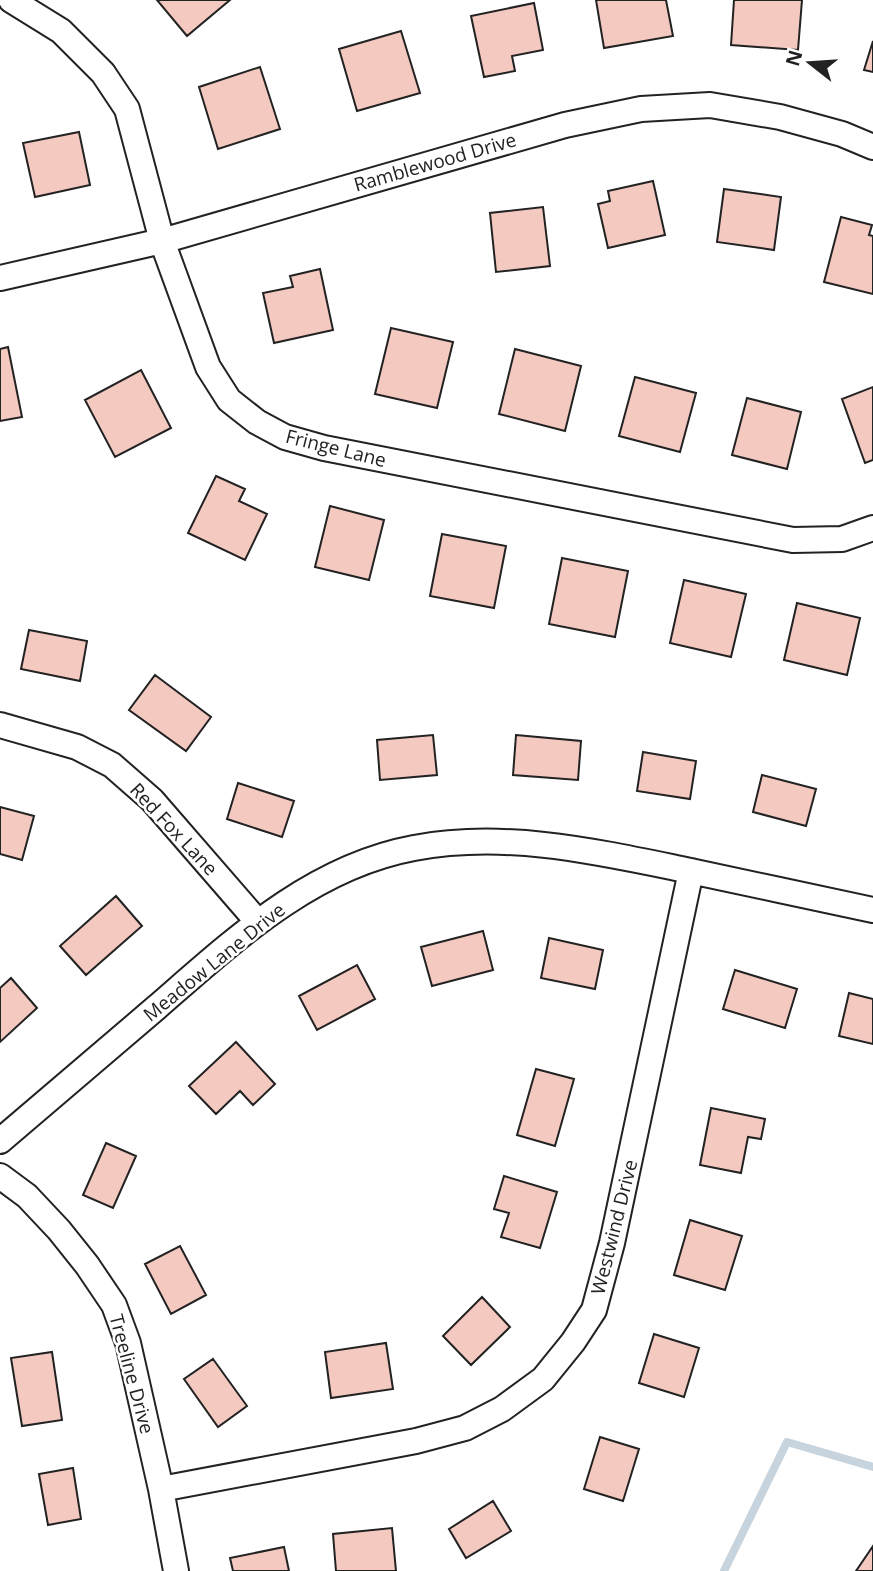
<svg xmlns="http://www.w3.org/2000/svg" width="873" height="1571" font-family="'Open Sans',sans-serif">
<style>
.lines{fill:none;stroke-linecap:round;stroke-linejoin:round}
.stream{stroke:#c7d3dd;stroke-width:8}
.building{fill:#f3c9c0;stroke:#222;stroke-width:2}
.street-casing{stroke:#222;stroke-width:28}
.street{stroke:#fff;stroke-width:24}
.labels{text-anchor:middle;stroke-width:5;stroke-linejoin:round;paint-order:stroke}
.street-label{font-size:19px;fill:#222;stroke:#fff}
</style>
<rect width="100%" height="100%" fill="#fff"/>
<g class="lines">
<path class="stream" d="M724,1571L787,1442L873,1467"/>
</g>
<path class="building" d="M157,0H230L187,36Z
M596,0H666L673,36L604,48Z
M734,0H802L798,50L731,45Z
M534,3L543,50L512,56L515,71L484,77L471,16Z
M401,31L420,93L357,111L339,49Z
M873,41V72L864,70Z
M260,67L280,129L218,149L199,87Z
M79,132L90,185L35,197L23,143Z
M653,181L665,235L608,248L598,204L610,201L608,191Z
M724,189L781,197L774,250L717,242Z
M543,207L550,266L496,272L490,213Z
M841,217L872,225L869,235L873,236V294L824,282Z
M320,269L333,330L274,343L263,293L293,287L290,276Z
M391,328L453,342L437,408L375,394Z
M8,347L22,417L0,421V349Z
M515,349L581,366L565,431L499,414Z
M141,370L171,428L115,457L85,400Z
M635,377L696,393L680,452L619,436Z
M873,387V460L865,463L842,399Z
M747,398L801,412L787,469L732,455Z
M216,476L245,489L239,501L267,514L245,560L188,533Z
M330,506L384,520L369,580L315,567Z
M442,534L506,546L494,608L430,596Z
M562,558L628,571L615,637L549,624Z
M684,580L746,594L731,657L670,643Z
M797,603L860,618L847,675L784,660Z
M29,630L87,641L80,681L21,669Z
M155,675L211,717L186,751L129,710Z
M433,735L437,775L380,780L377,740Z
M516,735L581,741L578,780L513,775Z
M643,752L696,761L690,799L637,791Z
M762,775L816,789L806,826L753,812Z
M238,783L294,801L282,837L227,819Z
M0,807L34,816L22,860L0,854Z
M116,896L142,926L86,975L60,946Z
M483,931L493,970L432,986L421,947Z
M549,938L603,950L595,989L541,978Z
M357,965L375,999L317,1030L299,996Z
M735,970L797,989L785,1028L723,1009Z
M11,978L37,1008L0,1042V988Z
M849,993L873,999V1044L839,1036Z
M236,1042L275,1084L253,1105L240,1091L216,1114L189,1086Z
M536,1069L574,1079L555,1146L517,1135Z
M711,1108L765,1119L761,1139L748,1137L741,1173L700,1165Z
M106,1143L136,1156L113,1208L83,1195Z
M504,1176L557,1192L540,1248L501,1237L509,1213L494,1209Z
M690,1220L742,1236L725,1290L674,1275Z
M180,1246L206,1295L171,1314L145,1264Z
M482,1297L510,1327L471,1365L443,1336Z
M654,1334L699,1348L684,1397L639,1383Z
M386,1343L393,1389L331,1398L325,1352Z
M52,1352L62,1420L22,1426L11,1358Z
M213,1359L247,1406L218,1427L184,1379Z
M600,1437L639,1449L623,1501L584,1489Z
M73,1468L81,1519L48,1525L39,1474Z
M493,1501L511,1531L466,1558L449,1529Z
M392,1528L396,1571H336L333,1534Z
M873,1546V1571H856Z
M284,1547L289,1571H233L230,1558Z"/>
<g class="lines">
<g class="street-casing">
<path id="street" d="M11,0L61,31L103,73L127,109L162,241L208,367L229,400L257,422L285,437L324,448L793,540L842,539L873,528
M0,278L162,241L565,125L641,109L710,105L780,117L842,134L873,147
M0,725L77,747L112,765L152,800L257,921
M0,1141C52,1097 104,1052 157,1007C233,941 311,867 414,848C504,831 594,851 681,869C745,883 809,896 873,910
M0,1176L27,1196L59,1230L87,1265L114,1305L128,1343L161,1489L176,1571
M161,1489L416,1441L465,1428L502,1409L543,1379L573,1342L594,1310L612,1243L691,871"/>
</g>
<use href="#street" class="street"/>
</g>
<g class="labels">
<g class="street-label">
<text transform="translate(435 162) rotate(-16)" y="7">Ramblewood Drive</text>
<text transform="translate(336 448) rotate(14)" y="7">Fringe Lane</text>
<text transform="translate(174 829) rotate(47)" y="7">Red Fox Lane</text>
<text transform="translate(214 962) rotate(-39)" y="7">Meadow Lane Drive</text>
<text transform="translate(614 1227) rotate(-76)" y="7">Westwind Drive</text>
<text transform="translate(132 1374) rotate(75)" y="7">Treeline Drive</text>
</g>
</g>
<g transform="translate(810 63) rotate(287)" stroke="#ffffff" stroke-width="5" paint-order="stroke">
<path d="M0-5L12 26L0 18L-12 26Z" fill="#222222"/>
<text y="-10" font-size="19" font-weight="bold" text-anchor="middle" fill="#222222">N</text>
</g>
</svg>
